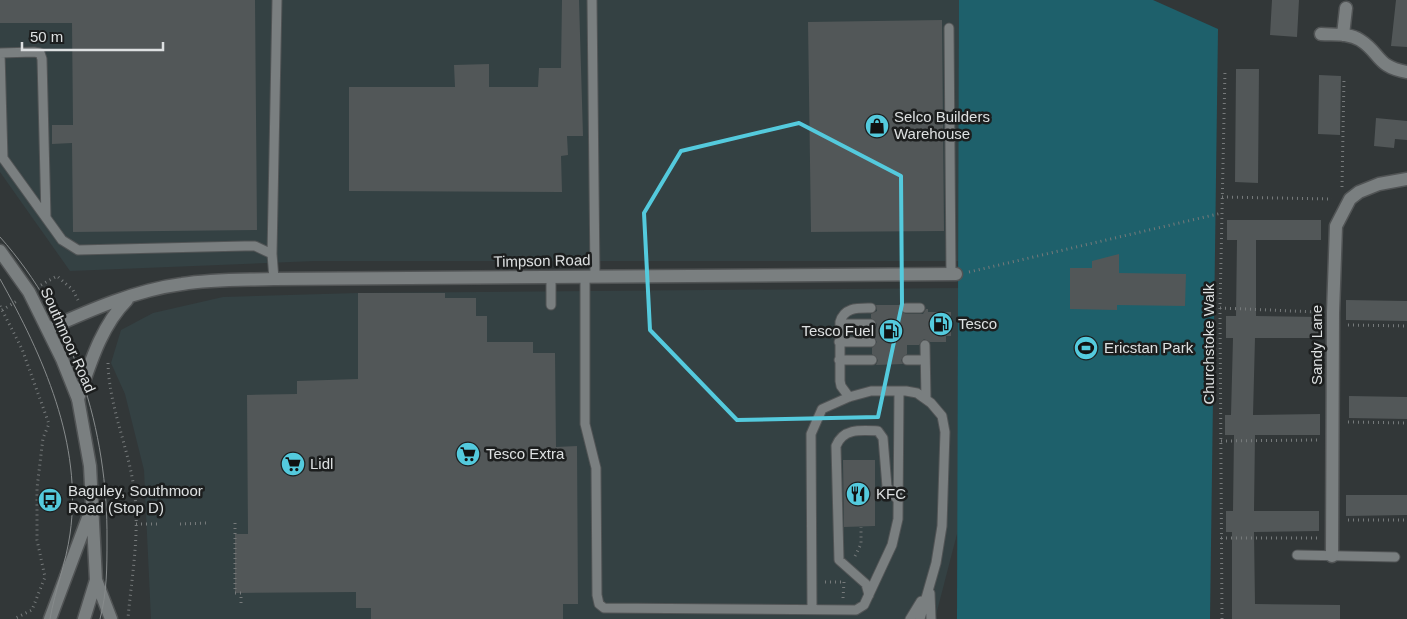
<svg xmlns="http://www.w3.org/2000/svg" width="1407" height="619" font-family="Helvetica,sans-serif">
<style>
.built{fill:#344143}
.green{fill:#1e606b}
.building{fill:#525758}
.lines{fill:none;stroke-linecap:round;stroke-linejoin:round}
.service-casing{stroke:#515455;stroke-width:11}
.minor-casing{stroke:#515455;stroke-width:15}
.tertiary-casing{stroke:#515455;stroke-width:15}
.path{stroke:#767a7b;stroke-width:3;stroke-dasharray:1 4;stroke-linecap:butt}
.service{stroke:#7a7f80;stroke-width:9}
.minor{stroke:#7a7f80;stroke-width:12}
.tertiary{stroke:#7a7f80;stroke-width:12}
.tram{stroke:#878b8c;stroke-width:1}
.marked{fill:none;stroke:#54cadd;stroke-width:4;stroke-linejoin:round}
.labels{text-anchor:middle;stroke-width:5;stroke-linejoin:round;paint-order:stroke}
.poi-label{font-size:15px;fill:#dde0e1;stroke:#1c1e1e;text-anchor:start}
.street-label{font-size:15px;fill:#dde0e1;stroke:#1c1e1e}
</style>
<rect width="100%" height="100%" fill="#323738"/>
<path class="built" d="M0,0H959L960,261H315L70,271L0,172Z
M959,288L958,530L936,615L937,619H151L144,470L125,394L111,363L121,330L153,313L223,297L358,293Z"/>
<path class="green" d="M959,0H1153L1218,29L1210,619H957Z"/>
<path class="building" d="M0,0H255L257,230L73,232L72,143L52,144V125H73L72,23H0Z
M562,0H579L583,136H567L568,155L561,156L562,192L349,191V87H455L454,65L489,64V87H538L539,68H561Z
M1272,0H1299L1297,37L1270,35Z
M1396,0H1407V47L1391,46Z
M942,20L944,231L811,232L808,22Z
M1236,69H1259L1258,183L1235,182Z
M1319,75L1341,76L1340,135L1318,134Z
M1376,118L1407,121V140L1395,139L1394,148L1374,146Z
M1227,220H1321V240H1256V316L1320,317V338H1255L1253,415L1320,414V435H1255L1254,511H1319V531L1254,532L1255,604L1340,605V619H1232V532H1226V511H1233L1234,435H1225V415H1231L1233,338H1226V316H1236L1237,240H1227Z
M1119,254V273L1186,274L1185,306L1117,305V310L1070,309V268H1092V261Z
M358,293H445V298H476V316H487V342H533V353H555L556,447L577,446L578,604H563V619H371V608H356V592L235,593V534H248L247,395L297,394V381L358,379Z
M1346,300L1407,301V321L1346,320Z
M876,305H901L900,311L906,314H923L926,309H928V312H951V336H946V342H930L924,339L919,345H907V354L901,360L903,364L876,365L878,360L872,354V348L877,342L872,336V330L876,328L877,324L871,318V314L877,311Z
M1349,396L1407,397V419L1349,418Z
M843,460H875V526L844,527Z
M1346,495H1407V515L1346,516Z"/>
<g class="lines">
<g class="service-casing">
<path id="service" d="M592,0L595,276
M949,28L951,274
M0,53L34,52L40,53L42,59L46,218
M0,53L3,159
M0,154L62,240L78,250L245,246H255L272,254
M585,276V424L596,468L597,595L599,604L604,608L856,610L864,605L892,545L898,519L899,391
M274,279L272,254L277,0
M551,305V278
M906,308H920
M840,324H871
M839,342H871
M925,345L926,398
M839,360H872
M907,360H925
M849,397L841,386L840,381V322C844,307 858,308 871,308
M1297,555L1395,557
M930,593L931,619
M869,595L866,584L839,560L836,446C843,428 861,430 878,431L883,438L887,487L898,500
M812,608L811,434L822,409L849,397L871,391H906L917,393L931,403L942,416L945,432L942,526L936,563L920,619
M910,619L921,601"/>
</g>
<g class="minor-casing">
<path id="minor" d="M1321,34C1334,35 1349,33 1360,40C1381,53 1376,67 1407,72
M1343,35L1346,8
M48,329C90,310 136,290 182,284C212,279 243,280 274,279L956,274
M78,399C90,364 101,326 127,300
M1332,556L1333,313L1336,226L1350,199L1359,192L1379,184L1407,179"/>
</g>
<g class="tertiary-casing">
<path id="tertiary" d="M0,251L29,292L62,359L78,399L90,466L96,580L84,619
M96,580L111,619
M50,619L89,515"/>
</g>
<path class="path" d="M1342,187L1344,78
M1222,197L1332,199
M969,272L1222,213
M41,285L57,276L73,290L78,300
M0,306L22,349L49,424L43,438L37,488V540L45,577L32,610L14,619
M1220,308L1317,312
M2,310L17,301
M1348,325L1407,326
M108,363C109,404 126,442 133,482C141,528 132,573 128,618
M1348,422L1407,423
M1221,441L1317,440
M1348,520H1407
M235,523V593H241V603
M136,524H157
M180,524L207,523
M1221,538H1317
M855,556L861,544V527
M825,582H844
M843,598L844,582
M1222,619L1220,308L1225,70"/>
<use href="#service" class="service"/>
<use href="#minor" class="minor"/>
<use href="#tertiary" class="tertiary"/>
<path class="tram" d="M0,237C74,320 108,430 107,540C107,567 107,593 100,619
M0,279C43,356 83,444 70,534C66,563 55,590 50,619"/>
</g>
<path class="marked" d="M799,123L901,176L902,304L878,417L737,420L650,330L644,213L681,151Z"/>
<defs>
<g id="shop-disc" transform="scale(1.25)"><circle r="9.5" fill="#54cadd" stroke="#1c1e1e"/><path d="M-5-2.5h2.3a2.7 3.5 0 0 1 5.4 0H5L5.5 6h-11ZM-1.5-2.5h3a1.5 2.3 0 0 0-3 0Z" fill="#111"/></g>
<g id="fuel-disc" transform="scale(1.25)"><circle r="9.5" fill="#54cadd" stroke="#1c1e1e"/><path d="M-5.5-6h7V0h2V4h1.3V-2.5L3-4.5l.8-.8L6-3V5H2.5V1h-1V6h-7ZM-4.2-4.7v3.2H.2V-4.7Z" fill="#111"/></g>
<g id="stadium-disc" transform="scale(1.25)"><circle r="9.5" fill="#54cadd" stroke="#1c1e1e"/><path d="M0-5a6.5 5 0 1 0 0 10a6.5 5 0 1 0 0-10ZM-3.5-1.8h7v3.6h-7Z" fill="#111"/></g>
<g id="supermarket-disc" transform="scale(1.25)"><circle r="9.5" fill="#54cadd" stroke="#1c1e1e"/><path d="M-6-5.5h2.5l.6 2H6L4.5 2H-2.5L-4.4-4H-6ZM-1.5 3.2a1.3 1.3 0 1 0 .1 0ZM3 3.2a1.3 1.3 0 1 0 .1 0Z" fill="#111"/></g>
<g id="restaurant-disc" transform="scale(1.25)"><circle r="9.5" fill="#54cadd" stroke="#1c1e1e"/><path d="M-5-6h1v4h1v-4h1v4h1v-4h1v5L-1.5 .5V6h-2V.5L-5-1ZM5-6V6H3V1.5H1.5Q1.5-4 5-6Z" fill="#111"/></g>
<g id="bus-disc" transform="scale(1.25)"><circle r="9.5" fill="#54cadd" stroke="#1c1e1e"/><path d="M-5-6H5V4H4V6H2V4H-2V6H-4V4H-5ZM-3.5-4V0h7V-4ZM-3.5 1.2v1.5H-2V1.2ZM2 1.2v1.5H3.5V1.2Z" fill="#111"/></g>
</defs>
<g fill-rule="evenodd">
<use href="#shop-disc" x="877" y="126"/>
<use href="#fuel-disc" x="941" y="324"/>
<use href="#fuel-disc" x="891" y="331"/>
<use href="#stadium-disc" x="1086" y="348"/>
<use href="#supermarket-disc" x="468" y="454"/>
<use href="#supermarket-disc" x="293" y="464"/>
<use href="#restaurant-disc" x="858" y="494"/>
<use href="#bus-disc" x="50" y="500"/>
</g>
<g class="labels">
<g class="poi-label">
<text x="894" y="122">Selco Builders<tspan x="894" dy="17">Warehouse</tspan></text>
<text x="958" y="329">Tesco</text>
<text x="874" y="336" text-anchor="end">Tesco Fuel</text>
<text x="1104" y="353">Ericstan Park</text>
<text x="486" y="459">Tesco Extra</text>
<text x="310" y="469">Lidl</text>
<text x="68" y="496">Baguley, Southmoor<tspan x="68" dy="17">Road (Stop D)</tspan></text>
<text x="876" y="499">KFC</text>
</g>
<g class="street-label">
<text transform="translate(542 261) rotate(-1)" y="5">Timpson Road</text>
<text transform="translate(68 340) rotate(66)" y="5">Southmoor Road</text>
<text transform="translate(1209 344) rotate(-90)" y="5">Churchstoke Walk</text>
<text transform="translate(1317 345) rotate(-90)" y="5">Sandy Lane</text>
</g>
</g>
<path d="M22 42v8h141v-8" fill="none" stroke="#dde0e1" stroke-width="2.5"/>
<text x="30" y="42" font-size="15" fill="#dde0e1" stroke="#1c1e1e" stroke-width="4" paint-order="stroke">50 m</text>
</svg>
